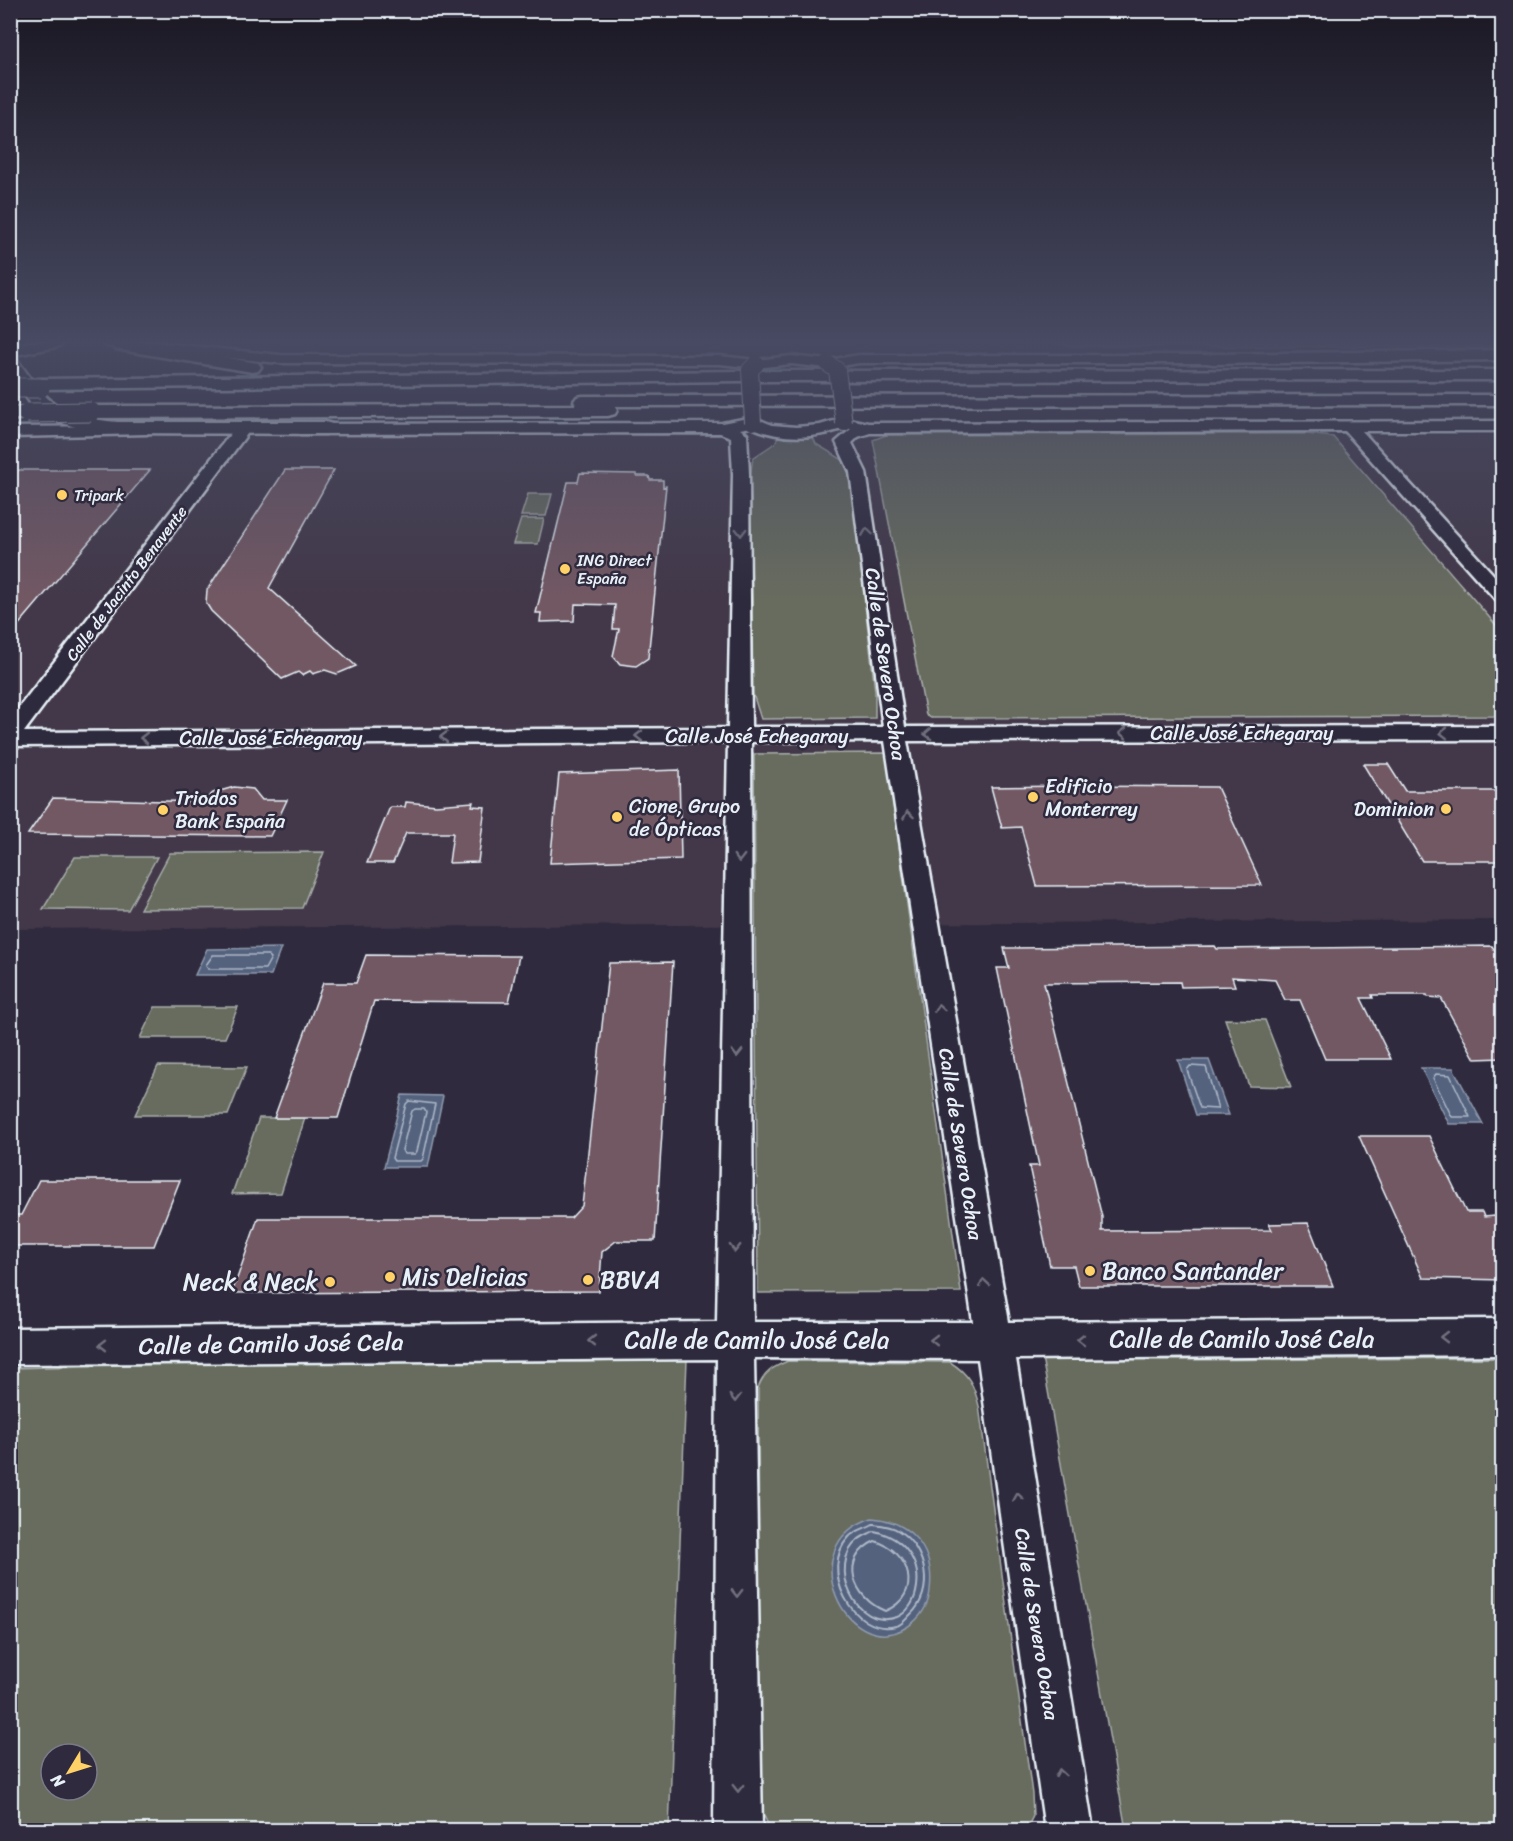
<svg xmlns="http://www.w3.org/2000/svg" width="1513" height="1841" font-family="Sriracha,sans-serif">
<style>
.built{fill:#433849}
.green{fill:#676c5e;stroke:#a8aeab;stroke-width:1.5;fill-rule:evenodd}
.water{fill:#54627e;stroke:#8f9baf;stroke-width:1.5}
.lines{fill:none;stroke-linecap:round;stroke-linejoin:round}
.shore-far1{stroke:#adb8c7;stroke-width:1.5}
.shore{stroke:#adb8c7;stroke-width:2}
.building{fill:#725964;stroke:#e8f1f8;stroke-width:1.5}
.minor-casing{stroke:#e8f1f8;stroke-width:5}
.tertiary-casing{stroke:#e8f1f8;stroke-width:5}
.motorway-casing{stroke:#e8f1f8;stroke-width:5}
.minor{fill:#2f2a3d;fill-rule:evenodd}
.tertiary{fill:#2f2a3d;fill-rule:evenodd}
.motorway{fill:#2f2a3d;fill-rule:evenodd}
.minor-bridge-casing{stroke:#e8f1f8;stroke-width:18;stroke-linecap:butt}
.motorway-bridge-casing{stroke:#e8f1f8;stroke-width:21;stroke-linecap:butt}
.minor-bridge{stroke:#2f2a3d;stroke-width:16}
.motorway-bridge{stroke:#2f2a3d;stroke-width:19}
.oneway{stroke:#70707e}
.poi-dot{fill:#ffd166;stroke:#2f2a3d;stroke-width:2}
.labels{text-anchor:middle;stroke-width:5;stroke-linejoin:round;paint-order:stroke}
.far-poi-label{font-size:16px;fill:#e8f1f8;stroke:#2f2a3d;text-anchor:start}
.far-street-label{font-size:16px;fill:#e8f1f8;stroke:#2f2a3d}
.street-label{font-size:20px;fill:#e8f1f8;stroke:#2f2a3d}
.poi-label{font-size:20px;fill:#e8f1f8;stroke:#2f2a3d;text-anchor:start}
.near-poi-label{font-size:24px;fill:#e8f1f8;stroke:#2f2a3d;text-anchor:start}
.near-street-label{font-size:24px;fill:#e8f1f8;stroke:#2f2a3d}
</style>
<rect width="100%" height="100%" fill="#2f2a3d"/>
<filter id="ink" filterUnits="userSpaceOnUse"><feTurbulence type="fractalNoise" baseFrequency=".0167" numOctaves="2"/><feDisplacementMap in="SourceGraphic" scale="12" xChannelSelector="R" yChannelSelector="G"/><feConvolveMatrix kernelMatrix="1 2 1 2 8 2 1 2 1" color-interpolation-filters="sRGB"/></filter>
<g filter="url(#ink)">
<path class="built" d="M326,430L1502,435V920L11,929L10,433Z"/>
<path class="green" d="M1048,342H1502V347L1072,346Z
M1306,434L1333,437L1502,632V716L931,718L926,715L873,440L886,435Z
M779,435H812L816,444L843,460L850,475L875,691V718L761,719L753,694L750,477L753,458L775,443Z
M528,494H552L546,516H521Z
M521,519H544L538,544H513Z
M886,753L961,1292L758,1293L754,754Z
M324,852L302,908L140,909L170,853Z
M75,857H157L128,910L43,909Z
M155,1007H238L225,1038H140Z
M1225,1019L1265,1020L1291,1087L1249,1086Z
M158,1066L247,1067L228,1115H135Z
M259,1118H305L281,1193L232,1194Z
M1042,1357L1176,1360L1502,1358V1830H1126Z
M687,1359L669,1830H11V1368L272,1361L583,1362ZM51,1754H87V1790H51Z
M788,1361L950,1362C969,1374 974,1385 979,1406L1032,1794L1033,1816L1026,1830L770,1829L760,1807L758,1388C764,1372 773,1367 788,1361Z"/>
<path class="water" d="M281,948L271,975H195L207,949Z
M1178,1060H1209L1229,1115H1196Z
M1421,1068H1453L1483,1124H1449Z
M402,1095L443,1096L428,1167H384Z
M872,1518C911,1521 935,1550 930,1590C929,1605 920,1619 907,1627C847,1664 790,1544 872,1518Z"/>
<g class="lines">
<path class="shore-far1" d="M213,955H268L271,958L265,969H208L206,965Z
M1190,1066L1206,1067L1218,1109L1200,1108L1187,1070Z
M1436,1074L1450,1075L1470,1117H1452L1433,1078Z
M409,1101L435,1104L423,1159L421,1161H394L392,1158L406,1104Z
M415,1109H424L426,1112L417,1151L415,1154H404L402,1150L412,1111Z"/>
<path class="shore" d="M873,1524C882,1525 892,1526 899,1531C927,1549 935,1592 910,1615C906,1619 902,1625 896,1626C853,1637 818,1569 849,1537C854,1531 866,1528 873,1524Z
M874,1531C903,1537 923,1562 916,1592C914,1602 907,1613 897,1617C855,1632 827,1564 858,1540C862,1536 869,1534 874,1531Z
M875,1541C910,1551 924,1595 885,1611C853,1598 838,1558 875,1541Z"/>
</g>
<path class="building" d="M19,470H150L10,635V479Z
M285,470H334L269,588L356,666L337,674L325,670L313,674L310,671L302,675L298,672L282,679L211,611L206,603L207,590Z
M580,473L637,474V476H649L650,480H663V487L666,486L648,658L636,666L620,664L613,656L619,629H613L615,605L575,604L574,621L540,622L541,613H536L568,482H578Z
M1363,764H1388L1405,791H1503V861H1422Z
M679,770L681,859L550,863L559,774Z
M1068,786L1217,787L1262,885L1037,886L1021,827L1002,828L991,787Z
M234,787L253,789L262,800H287L270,836L28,834L53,798L202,802L213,793Z
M406,802L436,805L473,802L472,806L485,807L478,862L449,863L453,833H406L393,863H367L390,807H405Z
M1215,946L1217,949L1492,946L1503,962V1058L1475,1059L1441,998L1428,997L1427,995H1372L1373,998H1361L1391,1059H1325L1300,1000H1285L1275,980L1232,977L1235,986L1181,987L1180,982L1044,983L1102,1217V1231L1272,1230L1269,1224L1308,1223L1333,1286H1079L1074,1266H1050L1029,1166H1039L997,968H1009L1004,948Z
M366,955L519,956L509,1002L374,1001L338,1118H274L323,983H356Z
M673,962L655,1241H616L602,1252L599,1291L232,1293L258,1218H571L582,1206L609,963Z
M1359,1136H1429L1466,1212H1482L1484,1217L1495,1216L1503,1231V1280L1423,1278Z
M39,1180H180L154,1246H10V1215H21Z"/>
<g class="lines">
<g class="minor-casing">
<path id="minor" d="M101,342H153L280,355L720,356L756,360L791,356L828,360L859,355H1213L1220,359L1213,363H859L828,368L791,364L756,368L720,364L280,363L107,346Z
M753,417L772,425L796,427L820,425L844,418L868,423L1502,421V431H1362L1502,584V601L1495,599L1345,431L870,433L858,437L852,443L866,472L905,727L1502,726V740L907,741L1009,1322L1502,1319V1355L1016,1359L1093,1830H1045L978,1359L754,1358L762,1830H714L717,1359L10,1364V1328L717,1322L728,742L10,746V719L235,428L241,426L249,431L247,434L24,732L728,728L733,474L731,437L720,433L300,434L292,429L300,424L722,423ZM751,427C773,437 799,439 823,434C833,433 841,427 851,429L836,442L850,472L883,727H751L749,474L747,434L740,429ZM885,741L973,1322H753L751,742Z
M141,426L149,431L147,434L10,437V427Z"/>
</g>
<g class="tertiary-casing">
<path id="tertiary" d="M29,342H65L57,347L10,356V346Z
M1502,350V360L1213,364L1207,363L1204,359L1207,355L1213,354Z
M10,357L16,358C48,404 59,417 118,422H325L332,424L335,428L332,432L325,434L118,433L82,429L59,422L32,405L10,376Z"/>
</g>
<g class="motorway-casing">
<path id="motorway" d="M114,342H136L252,362L258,363L261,367L258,371L252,372L121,350L115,349L113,345Z
M1502,370V380L739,381L39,389L33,388L30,384L33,380L39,379L739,371Z
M1502,395V405L615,406L617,410L615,414L608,416L91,418L84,416L82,412L84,408L91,406L576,405L574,401L577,397L583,396Z
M27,407L34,409L36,413L34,417L10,420V408Z"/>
</g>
<use href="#minor" class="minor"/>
<use href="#tertiary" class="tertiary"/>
<use href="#motorway" class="motorway"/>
<g class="minor-bridge-casing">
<path id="minor-bridge" d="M828,364L837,370L844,423
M753,422L750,370L756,364"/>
</g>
<g class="motorway-bridge-casing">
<path id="motorway-bridge" d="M10,388H40
M27,413L91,412"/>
</g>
<use href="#minor-bridge" class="minor-bridge"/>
<use href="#motorway-bridge" class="motorway-bridge"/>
</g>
<defs><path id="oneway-chevron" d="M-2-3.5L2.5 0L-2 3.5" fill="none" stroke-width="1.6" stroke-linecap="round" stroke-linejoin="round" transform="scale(1.5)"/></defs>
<g class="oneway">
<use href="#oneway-chevron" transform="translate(741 532) rotate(90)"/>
<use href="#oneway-chevron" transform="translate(867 532) rotate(-98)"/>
<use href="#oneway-chevron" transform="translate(1123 733) rotate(180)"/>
<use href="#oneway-chevron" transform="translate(1444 733) rotate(180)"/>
<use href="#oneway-chevron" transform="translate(928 734) rotate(178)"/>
<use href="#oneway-chevron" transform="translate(639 736) rotate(180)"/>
<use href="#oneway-chevron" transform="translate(444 737) rotate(180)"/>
<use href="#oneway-chevron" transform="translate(144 738) rotate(180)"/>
<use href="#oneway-chevron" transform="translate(908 815) rotate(-99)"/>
<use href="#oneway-chevron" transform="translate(739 858) rotate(90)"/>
<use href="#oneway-chevron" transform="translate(939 1008) rotate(-99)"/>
<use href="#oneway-chevron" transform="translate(737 1053) rotate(91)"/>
<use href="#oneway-chevron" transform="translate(735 1248) rotate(91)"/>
<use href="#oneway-chevron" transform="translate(984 1283) rotate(-99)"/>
<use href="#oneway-chevron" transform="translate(1444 1337) rotate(180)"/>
<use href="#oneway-chevron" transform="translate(934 1340) rotate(-179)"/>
<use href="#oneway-chevron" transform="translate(1081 1340) rotate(180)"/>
<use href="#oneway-chevron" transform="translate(592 1341) rotate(180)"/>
<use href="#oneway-chevron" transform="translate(103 1345) rotate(180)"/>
<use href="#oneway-chevron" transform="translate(735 1398) rotate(90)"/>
<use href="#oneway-chevron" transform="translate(1018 1497) rotate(-99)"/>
<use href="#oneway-chevron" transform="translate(737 1593) rotate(90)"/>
<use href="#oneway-chevron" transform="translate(1060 1773) rotate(-99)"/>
<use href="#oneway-chevron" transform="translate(738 1788) rotate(90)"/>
</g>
</g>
<linearGradient id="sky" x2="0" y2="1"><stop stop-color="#1a1722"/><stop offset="0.57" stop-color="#474a62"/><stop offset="1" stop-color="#474a62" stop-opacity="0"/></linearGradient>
<rect width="1513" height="600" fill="url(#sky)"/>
<g class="poi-dot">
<circle cx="62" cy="495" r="6"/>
<circle cx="565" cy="569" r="6"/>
<circle cx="1033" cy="797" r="6"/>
<circle cx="1446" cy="809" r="6"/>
<circle cx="163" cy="810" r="6"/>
<circle cx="617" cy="817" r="6"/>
<circle cx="1090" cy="1271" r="6"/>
<circle cx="390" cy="1277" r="6"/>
<circle cx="588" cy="1280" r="6"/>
<circle cx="330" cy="1282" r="6"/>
</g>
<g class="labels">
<g class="far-poi-label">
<text x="74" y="501">Tripark</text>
<text x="577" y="566">ING Direct<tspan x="577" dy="18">España</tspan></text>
</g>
<g class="far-street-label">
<text transform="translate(126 583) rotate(-53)" y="6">Calle de Jacinto Benavente</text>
</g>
<g class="street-label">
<text transform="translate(886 664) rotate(82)" y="7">Calle de Severo Ochoa</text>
<text x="1242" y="740">Calle José Echegaray</text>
<text x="757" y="743">Calle José Echegaray</text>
<text x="271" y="745">Calle José Echegaray</text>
<text transform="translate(961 1144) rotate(81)" y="7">Calle de Severo Ochoa</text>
<text transform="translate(1037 1624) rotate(81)" y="7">Calle de Severo Ochoa</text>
</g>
<g class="poi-label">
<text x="1045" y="793">Edificio<tspan x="1045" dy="23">Monterrey</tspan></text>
<text x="175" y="805">Triodos<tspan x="175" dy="23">Bank España</tspan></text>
<text x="629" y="813">Cione, Grupo<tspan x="629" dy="23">de Ópticas</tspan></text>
<text x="1434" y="816" text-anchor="end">Dominion</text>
</g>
<g class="near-poi-label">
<text x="1102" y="1279">Banco Santander</text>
<text x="402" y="1285">Mis Delicias</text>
<text x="600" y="1288">BBVA</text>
<text x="318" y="1290" text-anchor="end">Neck &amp; Neck</text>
</g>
<g class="near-street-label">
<text x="1242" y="1347">Calle de Camilo José Cela</text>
<text x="757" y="1348">Calle de Camilo José Cela</text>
<text transform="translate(271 1344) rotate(-1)" y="8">Calle de Camilo José Cela</text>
</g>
</g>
<rect width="1513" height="1841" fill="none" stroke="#2f2a3d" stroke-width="36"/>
<rect x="18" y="18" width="1477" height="1805" fill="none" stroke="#e8f1f8" stroke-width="2" filter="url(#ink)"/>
<g transform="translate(69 1772) rotate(232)"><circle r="28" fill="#2f2a3d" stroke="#797a88" stroke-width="1.5"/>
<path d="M0-4.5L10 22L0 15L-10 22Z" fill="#ffd166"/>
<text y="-9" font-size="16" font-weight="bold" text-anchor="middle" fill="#e8f1f8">N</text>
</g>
</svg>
